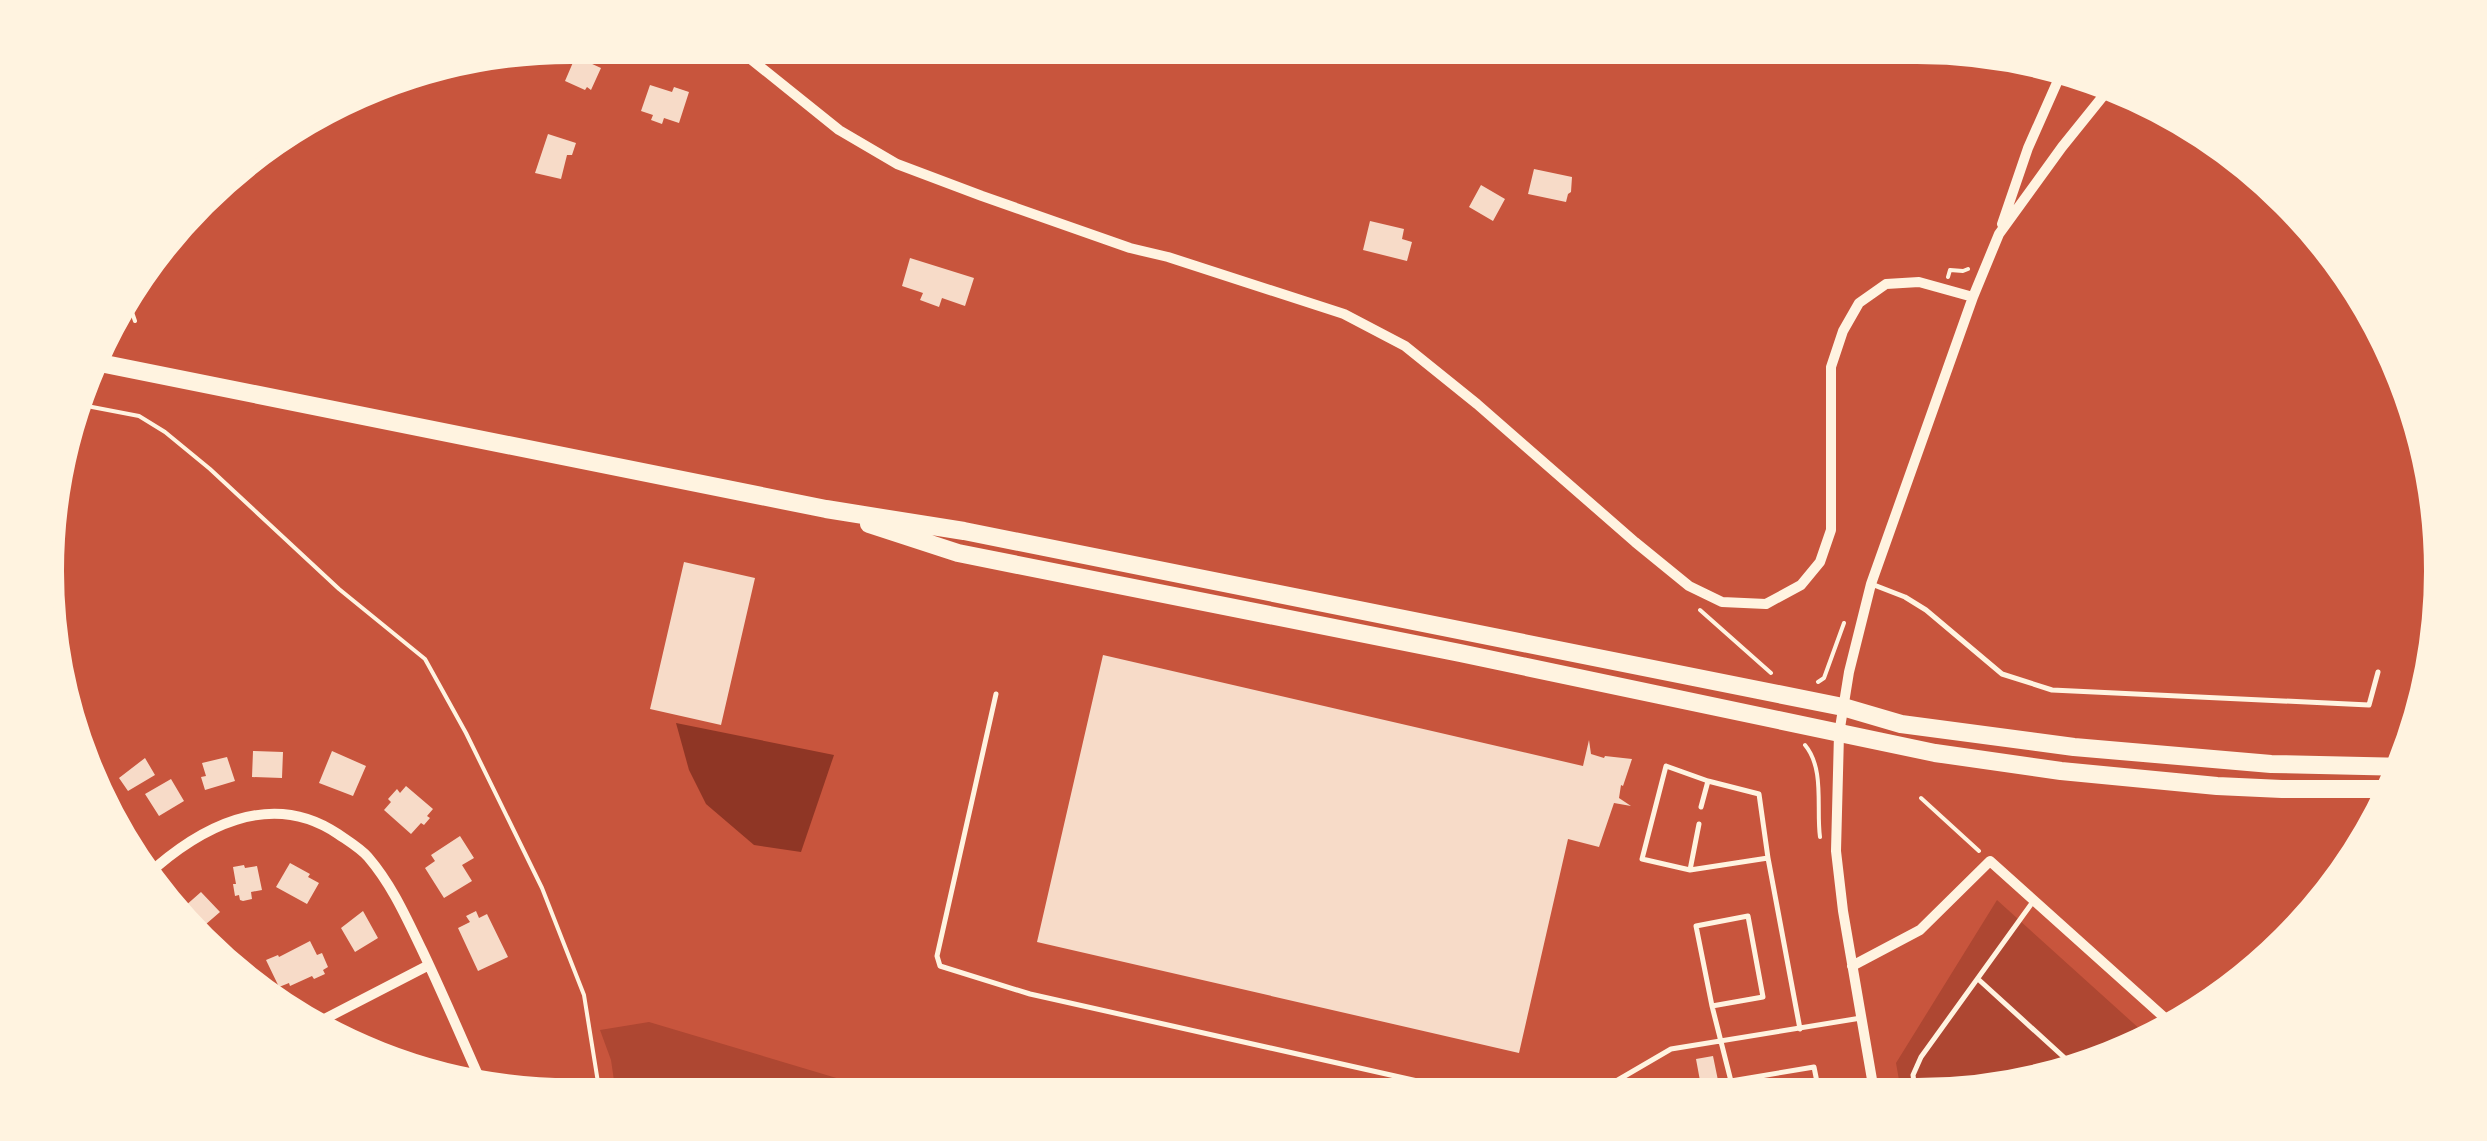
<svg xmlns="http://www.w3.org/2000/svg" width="2487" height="1141" font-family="Cabin,sans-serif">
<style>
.green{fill:#ae4732}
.water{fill:#8f3625}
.building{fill:#f7dbc8}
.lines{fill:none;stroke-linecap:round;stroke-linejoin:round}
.path{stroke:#fff3e0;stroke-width:4}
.service{stroke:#fff3e0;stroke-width:5}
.minor{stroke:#fff3e0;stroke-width:10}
.primary{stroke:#fff3e0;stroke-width:18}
.rim{fill:none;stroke:#fff3e0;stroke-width:12}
</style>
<rect width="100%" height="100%" fill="#c8553d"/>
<path class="green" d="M1997,900L2153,1041L2120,1060L1986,1096L1902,1097L1896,1063Z
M649,1022L910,1100L617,1101L611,1060L600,1030Z"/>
<path class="water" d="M676,723L834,755L801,852L754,845L706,804L689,770Z"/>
<path class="building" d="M577,53L591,59L590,63L601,68L591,90L587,87L585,90L565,81Z
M650,85L672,92L674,87L689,92L679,123L664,118L662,124L651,120L653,115L641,111Z
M548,134L576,143L572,155H567L561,179L535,173Z
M1534,169L1572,177L1571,192L1568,194L1566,202L1528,194Z
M1481,185L1505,199L1493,221L1469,207Z
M1370,221L1404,229L1402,239L1412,242L1407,261L1363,250Z
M910,258L974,278L965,306L942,298L939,307L920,300L923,293L902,286Z
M684,562L755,578L721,725L650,709Z
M50,570H60V587H56V610H50Z
M1103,655L1583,766L1589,740L1591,754L1604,758L1605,756L1632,759L1623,786L1621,785L1619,798L1631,806L1614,803L1599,847L1568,839L1519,1053L1037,942Z
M253,751L283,752L282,778L252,777Z
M332,751L366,766L353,796L319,783Z
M227,757L235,781L205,790L201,777L206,776L202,763Z
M145,758L155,775L128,791L119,778Z
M171,779L184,801L159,816L145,794Z
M406,786L433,809L427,816L430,818L424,825L421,823L411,834L384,810L391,802L388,799L397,789L400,793Z
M460,836L474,858L462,865L472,881L444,898L425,868L435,861L431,855Z
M290,863L310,874L308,877L319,883L307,904L276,887Z
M244,865L245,868L257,866L262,890L251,892L252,899L243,901L240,900L239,895L235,896L233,884H236L233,867Z
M201,892L220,912L198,931L193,926L190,929L176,914Z
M363,911L378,938L355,952L341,928Z
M476,911L479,918L487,914L508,957L478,971L458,928L470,922L466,916Z
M310,941L317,955L322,953L328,967L323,970L325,974L314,979L312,976L290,986L289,983L279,987L266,960L278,955L279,957Z
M1713,1056L1721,1095L1703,1097L1696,1059Z
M568,1080V1084L580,1082L583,1101L548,1097L546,1088L558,1086L557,1082Z"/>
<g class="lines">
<path class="path" d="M704,40L713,47
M1948,277L1950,270L1963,271L1968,269
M124,289L135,321
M92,407L139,416L165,432L210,469L339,589L425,659L466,733L542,888L584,995L601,1101
M1700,610L1771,673
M1818,682L1824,678L1844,623
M1805,745C1825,769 1816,808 1820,837
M1921,798L1979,851"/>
<path class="service" d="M1874,585L1905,597L1926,610L2002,674L2052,690L2369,705L2378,672
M996,694L937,956L940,966L1030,994L1493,1098
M1701,807L1708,781
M1768,858L1690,870L1642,859L1666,766L1708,781L1759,794L1768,858L1800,1029
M1690,870L1699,824
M1978,979L2079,1071
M1712,1006L1763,997L1748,916L1696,926L1712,1006L1735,1097
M1731,1081L1814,1067L1820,1097
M1916,1097L1913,1075L1921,1057L2032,903
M1587,1098L1671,1049L1861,1018"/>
<path class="minor" d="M727,40L839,130L897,164L982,196L1130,248L1168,257L1344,314L1405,346L1477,404L1635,542L1689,586L1722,602L1766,604L1801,585L1820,562L1831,530V367L1843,331L1859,303L1886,284L1919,282L1973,297
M2002,224L2028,148L2063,69
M145,877C198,828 270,788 338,834C348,841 360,848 368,857C392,885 406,917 422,950C443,994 462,1039 482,1084
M1852,966L1920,930L1990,861L2176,1028
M311,1026L429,965
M1875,1097L1843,911L1836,851L1839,734L1849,672L1871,584L1887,539L1973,297L1999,234L2062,147L2116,80"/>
<path class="primary" d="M90,361L826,509L964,531L1843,707L1901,724L2074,747L2271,764L2408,767
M869,524L958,553L1460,653L1935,753L2061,771L2217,786L2282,789H2398"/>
</g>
<path d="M0 0H2487V1141H0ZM571 58H1917A513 513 0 0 1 2430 571V571A513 513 0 0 1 1917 1084H571A513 513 0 0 1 58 571V571A513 513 0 0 1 571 58Z" fill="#fff3e0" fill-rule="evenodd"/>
<path class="rim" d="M571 58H1917A513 513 0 0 1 2430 571V571A513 513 0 0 1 1917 1084H571A513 513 0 0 1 58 571V571A513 513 0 0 1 571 58Z"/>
</svg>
